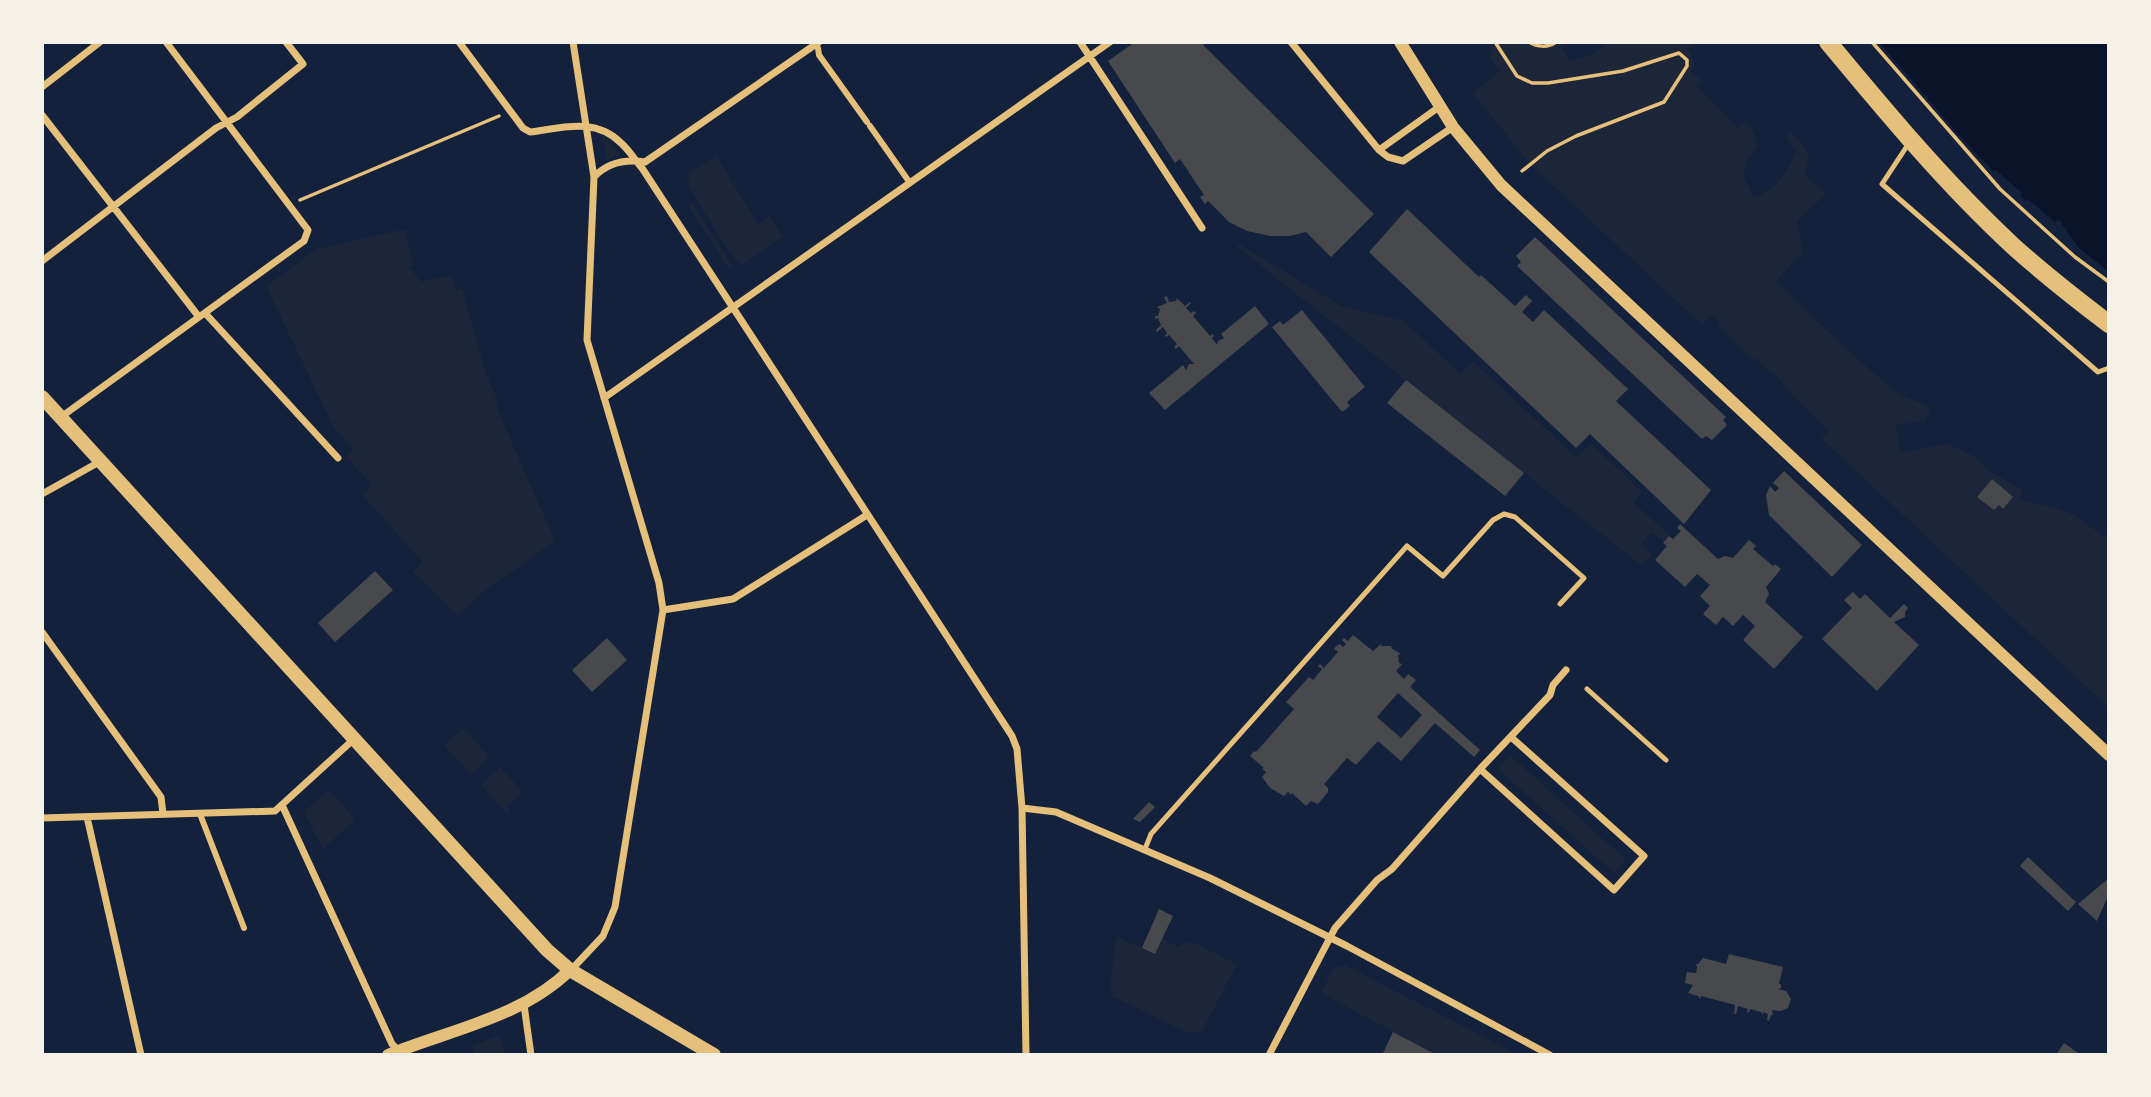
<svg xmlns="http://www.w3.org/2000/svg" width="2151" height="1097" font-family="'Titillium Web',sans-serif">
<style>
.green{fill:#1d2539}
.water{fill:#0b132b}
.building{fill:#48494c;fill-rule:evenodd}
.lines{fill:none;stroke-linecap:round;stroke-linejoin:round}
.path{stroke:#e5c07b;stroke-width:3.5}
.service{stroke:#e5c07b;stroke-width:5}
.pedestrian{stroke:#e5c07b;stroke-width:6}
.minor{stroke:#e5c07b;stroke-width:7}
.tertiary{stroke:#e5c07b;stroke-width:12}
.secondary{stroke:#e5c07b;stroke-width:14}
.primary{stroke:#e5c07b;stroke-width:18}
</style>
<rect width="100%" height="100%" fill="#14213d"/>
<path class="green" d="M1486,42H1562L1561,45L1570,62L1594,53L1608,42H1699L1688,48L1694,62L1691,71L1702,80L1696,86L1738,128L1746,121L1754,132L1757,147L1747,160L1743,175L1754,198C1777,188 1787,174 1796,151L1787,138L1790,131C1804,144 1814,155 1804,174L1826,194L1797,222L1803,252L1776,281L1844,347L1898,394L1931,407L1925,421L1896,425L1901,453L1946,444L1953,446L1974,456L1989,471L2023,490L2018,500L2050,506L2074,515L2109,540V708L1821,438L1830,431L1796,399L1774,373L1772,374L1754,358L1752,359L1718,326L1719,322L1711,315L1702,325L1527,161L1473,93L1500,71L1489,57L1493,51Z
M602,136L605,137L621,155L607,160Z
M716,156L758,224L769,216L783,236L741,266L727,249L689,187V173Z
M692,203L734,269L728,268L688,205Z
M405,229L413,265L409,267L421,282L452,275L456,291L462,289L485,371L499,404L496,406L555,541L487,589L458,616L413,572L422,562L362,494L372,485L346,457L354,450L334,428L266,286L317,249Z
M1239,244L1341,306L1404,321L1460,374L1473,361L1576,457L1592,444L1642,492L1633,502L1669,535L1664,542L1652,532L1641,544L1652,555L1641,565L1237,247Z
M464,728L489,757L471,775L444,745Z
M1510,755L1626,860L1614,873L1498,769Z
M500,767L523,792L507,806L511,811L507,814L481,785Z
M328,789L355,819L323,849L304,812Z
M1116,936L1155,954L1162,939L1179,947L1184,942L1199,945L1237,964L1202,1031L1198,1033L1186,1032L1112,996L1110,989Z
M1345,965L1519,1055H1437L1321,993L1333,969Z
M499,1035L506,1055H468L474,1052L472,1046Z"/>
<path class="water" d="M1879,42H2109V272L2077,246L2059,220L2055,222L2028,199L2026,201L2021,196L2022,193L1996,170L1994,172L1957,133Z"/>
<path class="building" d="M1135,42H1207L1203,45L1374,214L1331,257L1306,232L1290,236H1270L1247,231L1229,222L1208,201L1205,204L1200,197L1204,195L1180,159L1175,163L1108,61Z
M1407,209L1479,277L1481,275L1515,306L1526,295L1532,301L1522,312L1533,322L1544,310L1628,389L1616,401L1711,490L1684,524L1590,434L1576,448L1369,252Z
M1535,237L1726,417L1723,420L1727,425L1712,440L1706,436L1702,439L1517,266L1521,262L1516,256Z
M1167,296L1169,302L1176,301L1177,298L1185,306L1190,302L1191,303L1186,308L1191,313L1194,311L1196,313L1193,316L1210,336L1213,334L1214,336L1212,338L1217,345L1218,341L1224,338L1221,334L1255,306L1269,324L1165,410L1149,393L1183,365L1186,370L1189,364H1194L1179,346L1176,349L1174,347L1177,344L1169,335L1166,337L1165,336L1167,333L1163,327L1157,332L1156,330L1161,325L1158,318L1155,319V316H1158L1160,309L1157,307L1167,303L1164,297Z
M1302,310L1365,387L1347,402L1350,406L1342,412L1272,327L1280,321L1283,325Z
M1406,380L1524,473L1505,496L1387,403Z
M1784,471L1862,545L1832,577L1769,515L1766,495L1770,486L1775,492L1779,488L1773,483Z
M1992,479L2013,497L2003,509L1999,505L1994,510L1977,497Z
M1680,524L1718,559L1725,556L1733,558L1749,540L1756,546L1753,549L1773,566L1775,564L1781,569L1766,587L1769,594L1765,602L1803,637L1774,669L1743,640L1755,626L1743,615L1733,626L1723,617L1716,625L1703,614L1710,606L1700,596L1710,585L1697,574L1685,587L1655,560L1667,546L1663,543L1669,536L1673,539L1681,531L1677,528Z
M375,571L393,590L335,642L318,623Z
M1853,592L1860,599L1865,594L1890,618L1904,604L1908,608L1905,612V617L1894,622L1919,645L1877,691L1822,639L1852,608L1844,600Z
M1353,635L1373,651L1381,644V646H1392L1391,648L1401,654L1398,655L1399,663L1402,664L1396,671L1404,679L1408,674L1416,680L1410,687L1480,750L1474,757L1435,723L1401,761L1378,741L1356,765L1347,758L1324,784L1328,788V792L1318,804L1311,801L1306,806L1292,793L1291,795L1288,792L1284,796L1270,788L1262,777L1266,772L1262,769L1264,768L1250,756L1254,751L1256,752L1294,709L1286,702L1309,677L1313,680L1322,669L1318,666L1320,664L1324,668L1330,661L1338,652L1334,649L1336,646L1340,644L1343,647L1346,644L1342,640L1344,638L1348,641ZM1398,693L1422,715L1401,738L1377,717Z
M607,638L627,660L592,692L572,670Z
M1149,802L1155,807L1140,822L1133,819Z
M2028,857L2076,902L2068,911L2020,866Z
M2109,878V894L2097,921L2078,904Z
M1159,909L1173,916L1155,954L1142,948Z
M1729,954L1783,967L1779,984H1781V988L1778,989L1786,991L1791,999L1788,1008L1781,1011L1772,1010L1773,1015H1771L1769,1021L1767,1020L1768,1014L1763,1012V1015L1761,1012L1750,1009L1749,1013L1747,1012L1748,1009L1738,1006L1736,1014H1734L1735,1005L1701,996L1700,999L1698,996L1688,993L1693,985L1685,983L1687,972L1696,973L1697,967L1696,964H1698L1703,958L1726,964Z
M1393,1032L1437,1055H1388L1383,1053Z
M2064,1043L2081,1055H2056Z"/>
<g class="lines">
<path class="path" d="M1495,42L1517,76L1532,83H1548L1623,71L1679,53L1687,60V66L1664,102L1576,136L1547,151L1522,171
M1529,42C1537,47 1548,48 1556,42
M1872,42L2000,189L2075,257L2109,282
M300,200L499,116"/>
<path class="service" d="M1909,143L1882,184L2098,372L2109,368
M1587,689L1666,760
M1145,849L1151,834L1407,546L1443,576L1493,520L1504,514L1515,517L1584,578L1560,604"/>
<path class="pedestrian" d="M818,48L819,55L867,122
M870,126L910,183
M200,814L244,928"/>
<path class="minor" d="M459,42L523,128L530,132C562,128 595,117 621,143C629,150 635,160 642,168L1012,736L1017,749L1022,808L1026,1055
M1080,42L1202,228
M1291,42L1379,150L1388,157L1403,161L1453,127
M42,87L100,42
M42,115L199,317
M1379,150L1439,107
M594,177C608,162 626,159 645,162L819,42
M42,261L216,128L237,117L303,64L286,42
M205,313L338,458
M604,398L1110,42
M61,417L304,241L308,230L166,42
M42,494L101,461
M663,610L733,599L867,515
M42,632L161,797L163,814
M1480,769L1614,890L1644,856L1511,737
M282,805L392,1044L401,1053
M1022,808L1056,812L1210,878L1347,946L1550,1055
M87,817L141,1055
M42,818L275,811L354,739
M571,970L603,936L615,907L663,610L659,583L587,340L594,177L573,42
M524,1005L531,1055
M1269,1055L1335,928L1377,880L1392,869L1480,769L1550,695L1553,685L1566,670"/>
<path class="tertiary" d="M1400,42L1453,127L1501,185L2109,755
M388,1055C449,1030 521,1018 570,970"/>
<path class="secondary" d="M42,397L547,950L570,970L714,1055"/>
<path class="primary" d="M1828,42C1887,113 1945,183 2013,246C2043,273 2076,299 2109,324"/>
</g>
<rect width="2151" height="1097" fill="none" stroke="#f6f1e7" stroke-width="88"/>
</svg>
